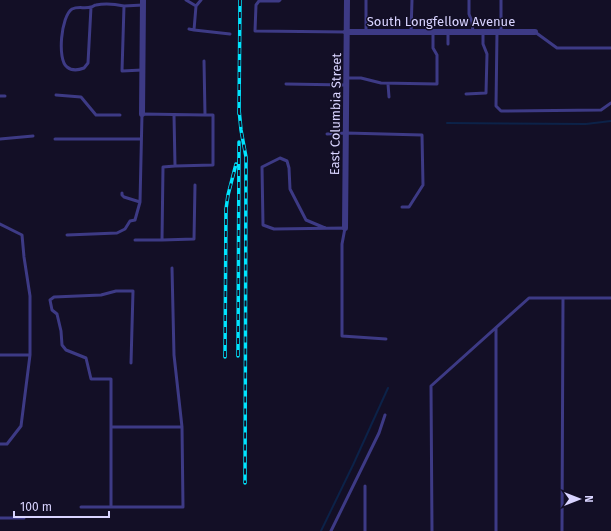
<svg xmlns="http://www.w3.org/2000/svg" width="611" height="531" font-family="'Fira Sans',sans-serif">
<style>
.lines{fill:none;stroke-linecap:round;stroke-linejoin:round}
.stream{stroke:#0c2248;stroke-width:2}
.lane{stroke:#3d3a85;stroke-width:3}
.street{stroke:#3d3a85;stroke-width:6}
.rail-casing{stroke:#00e5ff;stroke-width:3.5}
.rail{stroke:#130f26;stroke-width:2;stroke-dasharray:6;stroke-linecap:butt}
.labels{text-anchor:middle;stroke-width:3;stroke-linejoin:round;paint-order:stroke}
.street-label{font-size:13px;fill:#d9d4ff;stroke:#130f26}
</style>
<rect width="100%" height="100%" fill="#130f26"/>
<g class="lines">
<path class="stream" d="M447,123L586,124L611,121
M321,531L353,465L388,388"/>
<path class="lane" d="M186,0L196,6
M280,0L279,1H259L256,5L255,31L346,32
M366,0V32
M469,0V14L472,22L473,32
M91,7L88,63L84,68C79,70 72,71 67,67C57,60 61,16 72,9C78,6 85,9 91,7C93,7 94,5 96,5C105,3 115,4 124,6
M189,29L194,30L196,6L201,0
M194,30L230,34
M411,32L412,0
M448,32V44
M497,32L496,106L501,111L601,110L611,103
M501,32V0
M535,32L557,48H611
M142,70L122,71L124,6L143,5
M347,78H361L381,83L437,84V55L433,48V32
M286,84L346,85
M388,84L389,97
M466,94L486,93L487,54L483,44V32
M56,95L81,97L96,115H120
M0,96H5
M174,115L175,166L163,167L162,240L194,239L195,185
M327,134L346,133L422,135L423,185L409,207H402
M0,139L33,136
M55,139H141
M175,166L213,165V115H205
M122,193V195L124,197L140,202
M0,224L22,235L24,257L30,296V355H0
M325,228L306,220L290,189L289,168L287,161L280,158L262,167L263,225L274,229L345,228L342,244V336L386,339
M67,235L117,233L125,229L130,221L135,220L140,202L142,114L205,115L204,61
M135,240H162
M131,363L133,291H116L101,295L54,297L50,300L52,310L57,314L61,331L62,345L66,350L86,358L91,379H111V427H182L174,355L172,268
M111,427V507
M0,444H7L21,426L30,355
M81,507H183L182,427
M0,518H24
M331,531L379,433L385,415
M365,531V486
M432,531L431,386L529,298H611
M496,531V328
M562,531L563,298"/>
<path class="street" d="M346,32H535
M142,114L143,0
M345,228L347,0"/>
<g class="rail-casing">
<path id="rail" d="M239,109L241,130L246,157L245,483
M239,114L240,0
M238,356L239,142
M225,357L226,209L228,195L236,164"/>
</g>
<use href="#rail" class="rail"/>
</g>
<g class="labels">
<g class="street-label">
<text x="441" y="26">South Longfellow Avenue</text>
<text transform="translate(335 114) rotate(-89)" y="5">East Columbia Street</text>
</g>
</g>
<g transform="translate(579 499) rotate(90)" stroke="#130f26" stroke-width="3" paint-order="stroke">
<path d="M0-3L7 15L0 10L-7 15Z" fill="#d9d4ff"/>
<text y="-6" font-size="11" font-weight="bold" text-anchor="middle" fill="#d9d4ff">N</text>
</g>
<path d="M14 511v6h95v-6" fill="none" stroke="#d9d4ff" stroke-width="2"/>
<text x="20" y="511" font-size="12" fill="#d9d4ff" stroke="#130f26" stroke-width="3" paint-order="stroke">100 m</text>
</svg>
